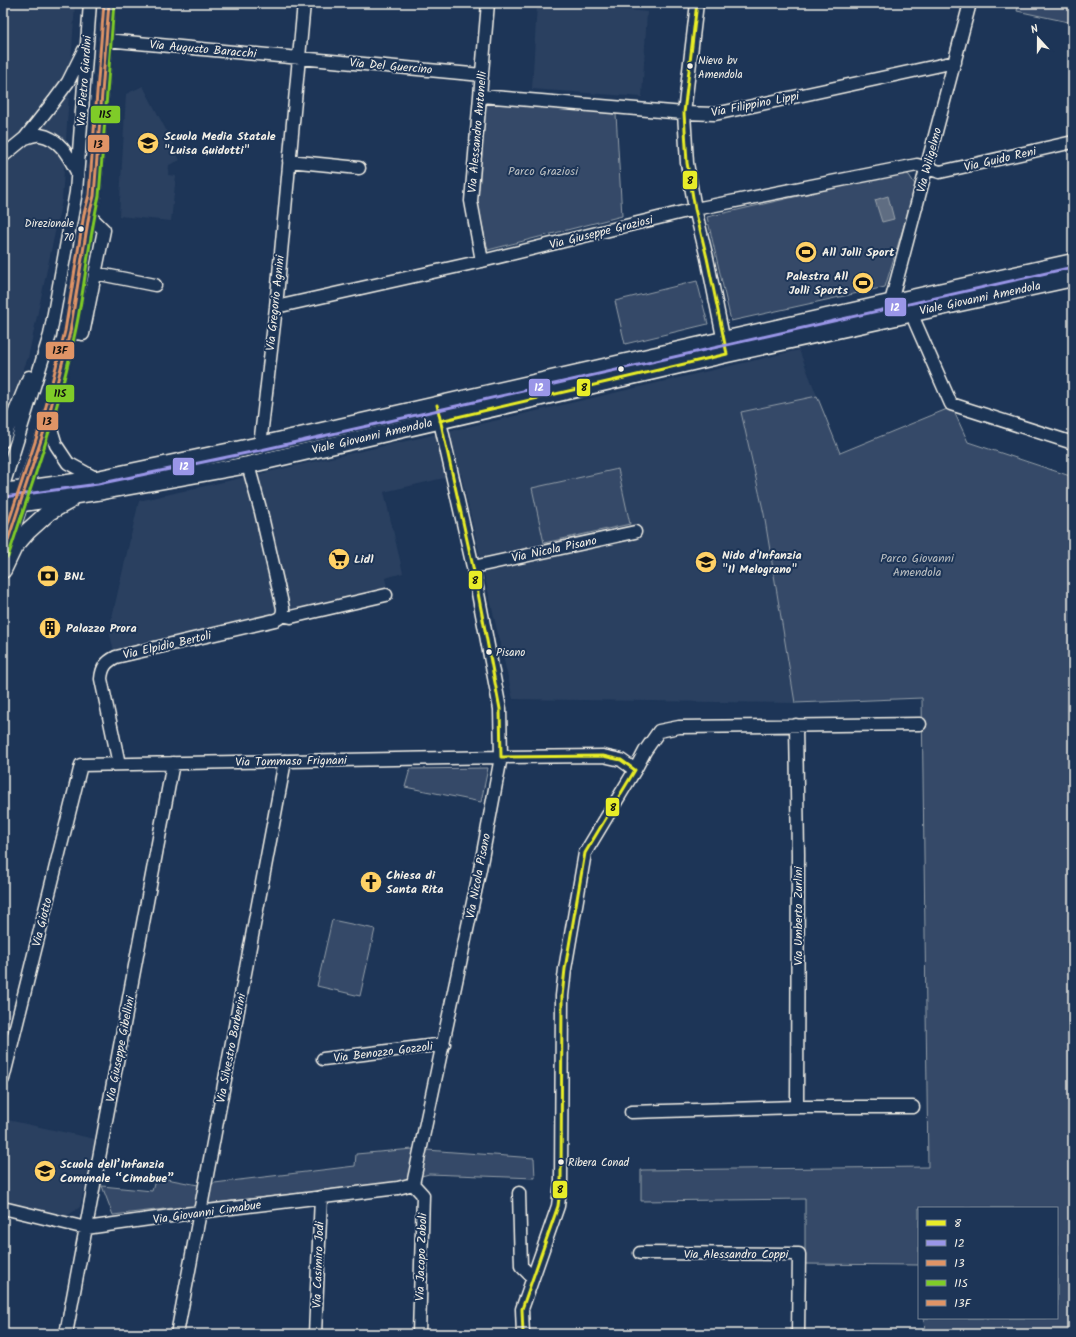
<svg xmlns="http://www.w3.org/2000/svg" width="1076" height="1337" font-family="Kalam,sans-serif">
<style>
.built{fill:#2a4060}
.green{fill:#354a67;stroke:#949ea8}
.water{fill:#5e6d82;stroke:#9aa2ab}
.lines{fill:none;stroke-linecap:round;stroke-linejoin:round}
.minor-casing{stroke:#f4f1e8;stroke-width:15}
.major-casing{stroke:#f4f1e8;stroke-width:19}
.minor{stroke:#1d3557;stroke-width:12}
.major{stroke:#1d3557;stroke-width:16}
.bus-1-casing{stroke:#1d3557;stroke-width:6}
.bus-2-casing{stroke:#1d3557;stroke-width:6}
.bus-3-casing{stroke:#1d3557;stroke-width:6}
.bus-4-casing{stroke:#1d3557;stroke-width:6}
.bus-5-casing{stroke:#1d3557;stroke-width:6}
.bus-1{stroke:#e8ed28;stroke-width:3}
.bus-2{stroke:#9a96e8;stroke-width:3}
.bus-3{stroke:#e09466;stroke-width:3}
.bus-4{stroke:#7fcc28;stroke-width:3}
.bus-5{stroke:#e09466;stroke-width:3}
.bus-dot{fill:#f4f1e8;stroke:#1d3557;stroke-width:1.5}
.labels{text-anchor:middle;stroke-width:4;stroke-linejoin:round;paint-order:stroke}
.bus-label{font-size:11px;fill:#f4f1e8;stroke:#1d3557;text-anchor:start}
.street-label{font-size:12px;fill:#f4f1e8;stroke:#1d3557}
.poi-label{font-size:12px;font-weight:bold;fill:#f4f1e8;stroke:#1d3557;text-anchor:start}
.park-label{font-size:12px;fill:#bbbfc1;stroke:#1d3557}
.line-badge{stroke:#1d3557;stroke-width:1.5}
.badge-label{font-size:11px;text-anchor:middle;font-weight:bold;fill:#fff}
.pale-badge-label{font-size:11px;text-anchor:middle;font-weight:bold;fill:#111}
</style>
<rect width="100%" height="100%" fill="#1d3557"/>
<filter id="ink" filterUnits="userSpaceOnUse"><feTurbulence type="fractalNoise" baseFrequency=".025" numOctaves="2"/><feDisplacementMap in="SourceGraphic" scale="8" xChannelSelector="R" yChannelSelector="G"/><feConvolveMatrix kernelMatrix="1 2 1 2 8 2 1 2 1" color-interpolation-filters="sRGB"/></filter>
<g filter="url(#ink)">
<path class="built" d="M3,3H75L62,200L28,358L13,394L3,425Z
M537,3H560L647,12L642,97L532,89Z
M143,86L179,155L178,156L180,160L169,165L168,175L176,176L171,221L119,216L126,94Z
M799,350L817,396L741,412L764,514L795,703L513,699L461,474L384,492L403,573L385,578L390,602L117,664L109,630L139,501L433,435Z
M3,1119L95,1139L80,1207L67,1216L3,1202Z"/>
<path class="green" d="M1019,3H1073V23L1017,11Z
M494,102L616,114L622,216L488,250L477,203L484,112L487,104Z
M903,172L909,175L916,186L885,287L731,321L707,217Z
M697,281L708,324L625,344L615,301Z
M817,396L840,453L952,407L968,442L1073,477V1334H925L924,1318H1057V1208H919V1265L805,1264V1199L641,1201V1170L928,1167L922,698L795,703L764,514L741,412Z
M618,469L630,524L544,543L532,488Z
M488,768L481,802L405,787L410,769Z
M332,920L375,929L360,996L317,986Z
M413,1149L534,1158L535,1178L429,1174L403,1181L113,1215L102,1186L152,1191L156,1177L198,1185L355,1166L356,1154Z"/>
<path class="water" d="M888,196L894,219L882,222L875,200Z"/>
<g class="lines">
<g class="minor-casing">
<path id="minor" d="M697,3L684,113L687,163L695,209L707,258L725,347
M106,40L482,75
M481,96L684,113L715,114L955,62
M25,138C29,137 36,134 40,135C60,138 69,157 77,172
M3,156L25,138L54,101L68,82L84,50
M289,161L359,168
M482,261L471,201L488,3
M95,273L155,285
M276,307L482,261L695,209L917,165L940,172L1073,142
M897,309L892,298L970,3
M913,313L915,322L951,404L1073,443
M70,332L83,334L104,230L89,215
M48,419L56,445L68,463L97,479
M3,441L29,377
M260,445L276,307L304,3
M3,486L50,335L76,192L90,3
M24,489L48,419L70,332L89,215L94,196L109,3
M473,567L635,532
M282,615L291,617L386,595
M796,725L798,854L797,1107
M119,764L101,679C102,667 106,662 116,657L275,620C281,618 283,615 283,608L261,512L248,465
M635,770L645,751L659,731L679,727L920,724
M323,1059L444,1044
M3,1079L81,765L501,757L603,756L621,760L635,770L585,853L565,969L562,996L561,1182L558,1206L522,1309L523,1334
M631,1112L797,1107H913
M413,1184L480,869L501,757L500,709L473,567L438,413
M413,1184L423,1195L419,1334
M519,1193L521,1266L533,1278
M3,1208L86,1228L199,1212L398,1188L413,1184
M640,1253L799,1254L798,1334
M66,1334L173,763
M177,1334L285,761
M315,1334L321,1197"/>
</g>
<g class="major-casing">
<path id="major" d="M3,492L97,479L260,445L723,340L1073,262
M3,506L103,491L248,465L727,354L1073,278
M3,555L22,496
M3,570L14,547L28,531L49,512L69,501"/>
</g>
<use href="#minor" class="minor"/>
<use href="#major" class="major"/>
<g class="bus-1-casing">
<path id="bus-1" d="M697,3L684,113L687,163L695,209L707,258L727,354
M437,405L473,567L500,709L501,757
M440,421L727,354
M501,757L603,756L621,760L635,770L585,853L565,969L562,996L561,1182L558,1206L522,1309L523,1334"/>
</g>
<g class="bus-2-casing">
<path id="bus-2" d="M4,497L98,484L261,450L1073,267"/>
</g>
<g class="bus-3-casing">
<path id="bus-3" d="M3,555L48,419L70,332L89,215L94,196L109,3"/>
</g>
<g class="bus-4-casing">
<path id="bus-4" d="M8,557C32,483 59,410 75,333C85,288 88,242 99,196L114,3"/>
</g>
<g class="bus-5-casing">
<path id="bus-5" d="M3,539L43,418L65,331L84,214L89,195L104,3"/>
</g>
<use href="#bus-1" class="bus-1"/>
<use href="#bus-2" class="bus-2"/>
<use href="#bus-3" class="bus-3"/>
<use href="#bus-4" class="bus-4"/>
<use href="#bus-5" class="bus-5"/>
</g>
</g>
<defs>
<g id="school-disc" transform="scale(1.15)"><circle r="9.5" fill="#ffd166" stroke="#1d3557"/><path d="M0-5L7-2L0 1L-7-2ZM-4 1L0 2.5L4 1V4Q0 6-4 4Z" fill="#111"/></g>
<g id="stadium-disc" transform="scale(1.15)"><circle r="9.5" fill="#ffd166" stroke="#1d3557"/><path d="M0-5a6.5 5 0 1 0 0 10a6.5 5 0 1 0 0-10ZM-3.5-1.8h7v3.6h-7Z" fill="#111"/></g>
<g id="supermarket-disc" transform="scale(1.15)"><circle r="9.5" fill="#ffd166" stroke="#1d3557"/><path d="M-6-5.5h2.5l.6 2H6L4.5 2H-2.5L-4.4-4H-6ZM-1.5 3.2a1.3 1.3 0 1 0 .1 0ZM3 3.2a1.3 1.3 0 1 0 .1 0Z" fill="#111"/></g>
<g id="bank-disc" transform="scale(1.15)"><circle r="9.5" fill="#ffd166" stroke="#1d3557"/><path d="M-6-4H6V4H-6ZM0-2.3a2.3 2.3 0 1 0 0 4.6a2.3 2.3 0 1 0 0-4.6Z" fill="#111"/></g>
<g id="building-disc" transform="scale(1.15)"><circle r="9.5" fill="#ffd166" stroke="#1d3557"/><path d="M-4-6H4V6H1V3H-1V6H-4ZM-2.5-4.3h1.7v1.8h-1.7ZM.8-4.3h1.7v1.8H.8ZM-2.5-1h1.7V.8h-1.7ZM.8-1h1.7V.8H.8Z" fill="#111"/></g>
<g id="church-disc" transform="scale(1.15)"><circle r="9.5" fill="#ffd166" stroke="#1d3557"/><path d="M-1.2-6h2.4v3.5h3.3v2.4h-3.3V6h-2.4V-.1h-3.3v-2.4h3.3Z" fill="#111"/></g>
</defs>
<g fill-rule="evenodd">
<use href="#school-disc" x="148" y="143"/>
<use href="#stadium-disc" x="806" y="252"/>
<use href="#stadium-disc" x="863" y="283"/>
<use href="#supermarket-disc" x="339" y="559"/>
<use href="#school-disc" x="706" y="562"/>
<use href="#bank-disc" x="48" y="576"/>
<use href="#building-disc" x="50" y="628"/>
<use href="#church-disc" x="371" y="882"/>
<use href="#school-disc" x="45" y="1171"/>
</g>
<g class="bus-dot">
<circle cx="690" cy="66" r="3.5"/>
<circle cx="81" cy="229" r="3.5"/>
<circle cx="621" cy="369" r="3.5"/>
<circle cx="489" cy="652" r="3.5"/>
<circle cx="561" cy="1162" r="3.5"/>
</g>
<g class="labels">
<g class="bus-label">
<text x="698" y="64">Nievo bv<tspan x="698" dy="14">Amendola</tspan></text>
<text x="74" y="227" text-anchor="end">Direzionale<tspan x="74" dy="14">70</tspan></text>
<text x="496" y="656">Pisano</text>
<text x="568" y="1166">Ribera Conad</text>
</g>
<g class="street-label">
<text transform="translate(203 49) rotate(5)" y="4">Via Augusto Baracchi</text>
<text transform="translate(391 66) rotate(5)" y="4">Via Del Guercino</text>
<text transform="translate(84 81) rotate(-86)" y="4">Via Pietro Giardini</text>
<text transform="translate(755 104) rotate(-11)" y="4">Via Filippino Lippi</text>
<text transform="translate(477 132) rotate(-85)" y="4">Via Alessandro Antonelli</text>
<text transform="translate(1000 159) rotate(-13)" y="4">Via Guido Reni</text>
<text transform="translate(929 160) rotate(-75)" y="4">Via Wiligelmo</text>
<text transform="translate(601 232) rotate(-14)" y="4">Via Giuseppe Graziosi</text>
<text transform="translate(980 298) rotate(-12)" y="4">Viale Giovanni Amendola</text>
<text transform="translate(275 303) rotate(-84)" y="4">Via Gregorio Agnini</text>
<text transform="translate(372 436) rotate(-13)" y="4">Viale Giovanni Amendola</text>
<text transform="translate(554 549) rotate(-12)" y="4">Via Nicola Pisano</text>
<text transform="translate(167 645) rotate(-13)" y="4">Via Elpidio Bertoli</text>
<text transform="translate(291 761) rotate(-1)" y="4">Via Tommaso Frignani</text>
<text transform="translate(478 876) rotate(-79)" y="4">Via Nicola Pisano</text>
<text transform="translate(798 916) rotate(-90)" y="4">Via Umberto Zurlini</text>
<text transform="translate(42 922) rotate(-76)" y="4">Via Giotto</text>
<text transform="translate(231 1048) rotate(-79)" y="4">Via Silvestro Barberini</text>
<text transform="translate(120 1049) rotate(-79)" y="4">Via Giuseppe Gibellini</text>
<text transform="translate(383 1052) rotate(-7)" y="4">Via Benozzo Gozzoli</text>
<text transform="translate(207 1212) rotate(-8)" y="4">Via Giovanni Cimabue</text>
<text x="736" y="1258">Via Alessandro Coppi</text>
<text transform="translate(421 1257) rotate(-88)" y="4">Via Jacopo Zoboli</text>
<text transform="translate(318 1265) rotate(-88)" y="4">Via Casimiro Jodi</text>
</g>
<g class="poi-label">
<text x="164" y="140">Scuola Media Statale<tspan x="164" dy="14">"Luisa Guidotti"</tspan></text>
<text x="822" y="256">All Jolli Sport</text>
<text x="848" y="280" text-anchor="end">Palestra All<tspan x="848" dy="14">Jolli Sports</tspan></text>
<text x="722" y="559">Nido d'Infanzia<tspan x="722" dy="14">"Il Melograno"</tspan></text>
<text x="354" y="563">Lidl</text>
<text x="64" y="580">BNL</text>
<text x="66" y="632">Palazzo Prora</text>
<text x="386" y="879">Chiesa di<tspan x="386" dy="14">Santa Rita</tspan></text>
<text x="60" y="1168">Scuola dell’Infanzia<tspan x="60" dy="14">Comunale “Cimabue”</tspan></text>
</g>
<g class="park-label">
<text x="543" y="175">Parco Graziosi</text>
<text x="917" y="562">Parco Giovanni<tspan x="917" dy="14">Amendola</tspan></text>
</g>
</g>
<g class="line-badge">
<rect x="90" y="105" width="31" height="19" rx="4" fill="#7fcc28"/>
<rect x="87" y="134" width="23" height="19" rx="4" fill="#e09466"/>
<rect x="682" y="170" width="16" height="20" rx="4" fill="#e8ed28"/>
<rect x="884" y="297" width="23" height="20" rx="4" fill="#9a96e8"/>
<rect x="45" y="341" width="30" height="19" rx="4" fill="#e09466"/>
<rect x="528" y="378" width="23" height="19" rx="4" fill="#9a96e8"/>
<rect x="576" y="378" width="15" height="19" rx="4" fill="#e8ed28"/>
<rect x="45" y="384" width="30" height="19" rx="4" fill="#7fcc28"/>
<rect x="36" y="411" width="23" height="20" rx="4" fill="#e09466"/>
<rect x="172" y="457" width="23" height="19" rx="4" fill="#9a96e8"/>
<rect x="468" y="570" width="15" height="20" rx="4" fill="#e8ed28"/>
<rect x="605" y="797" width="15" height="20" rx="4" fill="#e8ed28"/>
<rect x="552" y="1180" width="16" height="19" rx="4" fill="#e8ed28"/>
</g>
<g class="badge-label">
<text x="895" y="311">12</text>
<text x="539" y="391">12</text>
<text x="184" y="470">12</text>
</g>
<g class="pale-badge-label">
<text x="105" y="118">11S</text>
<text x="98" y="148">13</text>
<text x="690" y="184">8</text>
<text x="60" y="354">13F</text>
<text x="584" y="391">8</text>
<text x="60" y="397">11S</text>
<text x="47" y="425">13</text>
<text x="475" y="584">8</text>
<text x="613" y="811">8</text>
<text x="560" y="1193">8</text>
</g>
<rect width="1076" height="1337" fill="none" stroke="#1d3557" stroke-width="16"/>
<rect x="8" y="8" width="1060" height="1321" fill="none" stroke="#f4f1e8" stroke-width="1.5" filter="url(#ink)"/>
<rect x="918" y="1207" width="140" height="112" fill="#1d3557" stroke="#738091"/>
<rect x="926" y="1220" width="20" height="6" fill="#e8ed28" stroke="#738091"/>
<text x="954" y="1227" font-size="12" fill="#f4f1e8">8</text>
<rect x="926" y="1240" width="20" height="6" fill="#9a96e8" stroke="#738091"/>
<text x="954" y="1247" font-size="12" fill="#f4f1e8">12</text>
<rect x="926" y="1260" width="20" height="6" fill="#e09466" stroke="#738091"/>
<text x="954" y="1267" font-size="12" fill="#f4f1e8">13</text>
<rect x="926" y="1280" width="20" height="6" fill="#7fcc28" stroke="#738091"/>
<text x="954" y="1287" font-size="12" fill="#f4f1e8">11S</text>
<rect x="926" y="1300" width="20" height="6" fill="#e09466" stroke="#738091"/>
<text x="954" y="1307" font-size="12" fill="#f4f1e8">13F</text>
<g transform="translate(1038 38) rotate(339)" stroke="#1d3557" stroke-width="3" paint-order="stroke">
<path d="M0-3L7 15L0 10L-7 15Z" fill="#f4f1e8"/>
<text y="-6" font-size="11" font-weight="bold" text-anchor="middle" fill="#f4f1e8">N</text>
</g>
</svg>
